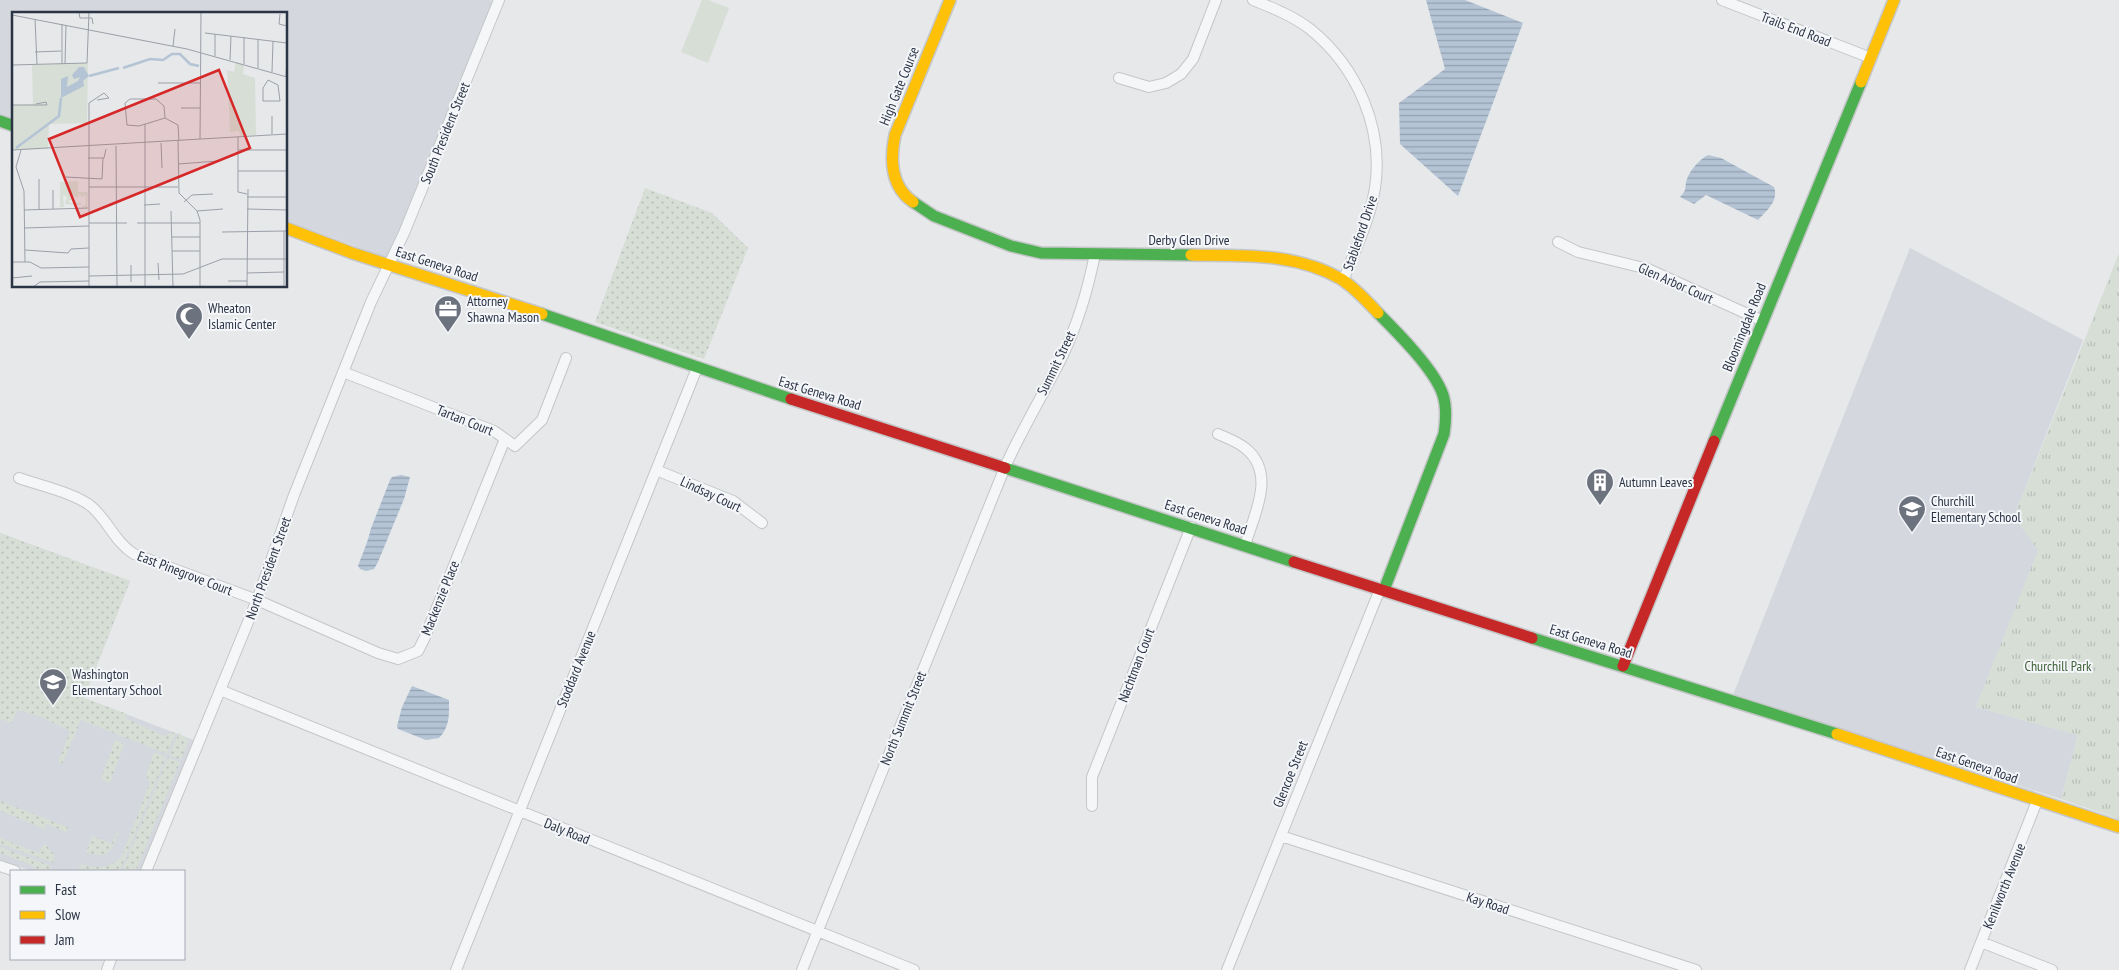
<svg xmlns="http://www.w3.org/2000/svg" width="2119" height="970" font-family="'PT Sans Narrow',sans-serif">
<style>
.built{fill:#d4d7dd}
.grass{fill:url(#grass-dots)}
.park{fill:url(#park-tufts)}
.garden{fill:#d6ded6}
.water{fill:url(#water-rules)}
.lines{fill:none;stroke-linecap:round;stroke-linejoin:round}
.street-casing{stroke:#c4c6c8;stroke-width:12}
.fast-casing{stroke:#c4c6c8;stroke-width:14}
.slow-casing{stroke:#c4c6c8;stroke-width:14}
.jam-casing{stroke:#c4c6c8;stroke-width:14}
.street{stroke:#f5f6f7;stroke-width:10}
.fast{stroke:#4caf50;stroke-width:11}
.slow{stroke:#ffc107;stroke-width:11}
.jam{stroke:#c62828;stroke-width:11}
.labels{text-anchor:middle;stroke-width:4;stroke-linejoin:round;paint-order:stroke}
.street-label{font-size:14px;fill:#2b3445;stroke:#f4f6f9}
.poi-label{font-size:14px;fill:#2b3445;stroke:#f4f6f9;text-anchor:start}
.park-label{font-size:14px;fill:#3f6138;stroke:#f4f6f9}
.inset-river{fill:none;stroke:#b4c4d5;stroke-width:2.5}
.inset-road{fill:none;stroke:#9ba0a8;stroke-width:1}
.view{fill:#d62828;fill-opacity:0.15;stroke:#d62828;stroke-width:2.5}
.inset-edge{fill:none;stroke:#2b3445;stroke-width:2.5}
</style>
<defs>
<pattern id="grass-dots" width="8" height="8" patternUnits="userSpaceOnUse" patternTransform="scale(1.25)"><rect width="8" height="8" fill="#d6ded6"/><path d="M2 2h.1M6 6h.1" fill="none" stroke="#b8bfb9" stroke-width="1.8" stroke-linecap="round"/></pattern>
<pattern id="park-tufts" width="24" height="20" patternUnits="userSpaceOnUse" patternTransform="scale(1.25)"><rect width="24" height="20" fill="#d6ded6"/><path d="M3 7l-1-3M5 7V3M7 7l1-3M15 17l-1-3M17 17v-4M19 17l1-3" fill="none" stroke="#b8bfb9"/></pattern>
<pattern id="water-rules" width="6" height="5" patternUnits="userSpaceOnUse" patternTransform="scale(1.25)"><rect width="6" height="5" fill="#b4c4d5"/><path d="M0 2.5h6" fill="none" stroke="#93a0af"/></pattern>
</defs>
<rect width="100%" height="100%" fill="#e6e8ea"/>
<path class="built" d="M0,0H489L493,1L388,258L286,221V14H14V121L0,115Z
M1910,248L2083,340L2014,517L2039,550L1976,707L2078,735L2061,799L1733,695Z
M0,533L130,581L84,698L196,741L141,871H32L0,860Z"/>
<path class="grass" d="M645,188L712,213L748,248L704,359L595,322Z
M0,533L130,581L84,698L127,714L125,718L164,736L174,732L176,733L167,754L81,720L62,764L58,763L70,731L41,717L17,710L12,723L0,719Z
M179,733L189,740L181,760L169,755Z
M115,740L124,744L110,783L101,779Z
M154,752L166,757L120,871H77L81,864C97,869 110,869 122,856L150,782L146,775Z
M168,757L180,762L136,871H122Z
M0,801L68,827L66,832L47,824L45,829L0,811Z
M117,831L119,832C112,851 108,860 86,852L92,836L112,844Z
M0,838L39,853L43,845H46L54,854V863L0,844Z
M0,847L52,866L48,871H36L31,865L0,853Z"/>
<path class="park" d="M2119,253V819L2061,799L2078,735L1976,707L2038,550L2014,517Z"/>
<path class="garden" d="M702,0H708L729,8L708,63L681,52Z"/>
<path class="water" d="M1426,0H1465L1523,23L1458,196L1400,144L1399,103L1445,69Z
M1708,155L1721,158L1774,187C1779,201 1767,210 1758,220L1706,195L1694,204L1680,197C1688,189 1684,188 1687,179C1690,170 1700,159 1708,155Z
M401,475L410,477L404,499L378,562L374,569L366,571L360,569L358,566C361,558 370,536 370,531L390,480L392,477Z
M412,686L449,700C449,714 450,727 439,738L426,740L398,729L397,726L402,707Z"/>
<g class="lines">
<g class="street-casing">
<path id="street" d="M1253,0C1273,8 1293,16 1310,29C1357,67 1384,128 1375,188C1370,220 1355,250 1343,281
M1722,0L1871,58
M1119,78L1149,87L1166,83L1181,74L1193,59L1216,0
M1558,242L1578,252L1648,269L1763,321
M343,372L494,431L515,446L542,420L566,358
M1218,434C1227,438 1238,442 1245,448C1277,473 1254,515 1245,545
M656,470L733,501L762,523
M19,478C41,486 75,493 92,507C108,521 115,542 134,554L257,600L378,653L398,659L418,651L425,637L505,439
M220,690L914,970
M1092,806V777L1191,527
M1281,836L1696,970
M0,866L15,871
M146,871L257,600L294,495L371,302L404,233L499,0
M1981,942L2052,970
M107,970L111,959
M456,970L697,368
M802,970L1005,467C1022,429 1044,393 1063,355C1078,323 1088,289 1095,254
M1227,970L1380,589
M1970,970L2037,801"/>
</g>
<g class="fast-casing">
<path id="fast" d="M0,121L14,126
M913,202L934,216L1011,246L1041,253L1191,255
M1378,313C1397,332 1435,370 1443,395C1447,408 1446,421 1444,434L1384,590
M542,314L791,399
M1714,441L1861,82
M1005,468L1294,562
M1532,638L1837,734"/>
</g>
<g class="slow-casing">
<path id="slow" d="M1861,82L1894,0
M913,202C890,186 890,159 895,135L950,0
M286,228L352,253L542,314
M1191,255C1241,256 1295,252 1341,279C1355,288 1367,301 1378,313
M1837,734L2119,827"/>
</g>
<g class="jam-casing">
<path id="jam" d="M791,399L1005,468
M1294,562L1532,638
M1623,666L1714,441"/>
</g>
<use href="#street" class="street"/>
<use href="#fast" class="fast"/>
<use href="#slow" class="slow"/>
<use href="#jam" class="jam"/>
</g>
<defs>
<g id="office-pin" transform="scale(1.4375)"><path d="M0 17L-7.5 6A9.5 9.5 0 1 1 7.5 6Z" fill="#6c737f" stroke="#f4f6f9"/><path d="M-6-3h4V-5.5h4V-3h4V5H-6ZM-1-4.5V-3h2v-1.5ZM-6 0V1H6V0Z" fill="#fff"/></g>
<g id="mosque-pin" transform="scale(1.4375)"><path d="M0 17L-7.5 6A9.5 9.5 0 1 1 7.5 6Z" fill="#6c737f" stroke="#f4f6f9"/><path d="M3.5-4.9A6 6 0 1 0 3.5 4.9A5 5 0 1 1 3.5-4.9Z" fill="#fff"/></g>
<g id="building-pin" transform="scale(1.4375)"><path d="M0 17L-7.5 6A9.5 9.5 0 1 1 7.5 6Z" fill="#6c737f" stroke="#f4f6f9"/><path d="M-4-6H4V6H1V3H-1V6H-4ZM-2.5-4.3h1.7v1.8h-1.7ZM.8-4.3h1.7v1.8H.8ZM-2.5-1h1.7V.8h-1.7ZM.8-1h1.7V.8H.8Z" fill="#fff"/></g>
<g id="school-pin" transform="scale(1.4375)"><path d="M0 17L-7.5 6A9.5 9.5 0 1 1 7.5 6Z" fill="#6c737f" stroke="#f4f6f9"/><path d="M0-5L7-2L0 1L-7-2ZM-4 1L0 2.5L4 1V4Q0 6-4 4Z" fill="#fff"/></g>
</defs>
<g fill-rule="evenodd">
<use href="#office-pin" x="448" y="309"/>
<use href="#mosque-pin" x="189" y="316"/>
<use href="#building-pin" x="1600" y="482"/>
<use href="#school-pin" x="1912" y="509"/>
<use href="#school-pin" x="53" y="682"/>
</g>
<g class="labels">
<g class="street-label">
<text transform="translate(1796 29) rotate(21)" y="5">Trails End Road</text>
<text transform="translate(899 86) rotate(-68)" y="5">High Gate Course</text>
<text transform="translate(445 133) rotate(-68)" y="5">South President Street</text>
<text transform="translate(1360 233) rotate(-71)" y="5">Stableford Drive</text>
<text x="1189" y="245">Derby Glen Drive</text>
<text transform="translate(437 264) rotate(18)" y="5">East Geneva Road</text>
<text transform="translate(1676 283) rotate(24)" y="5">Glen Arbor Court</text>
<text transform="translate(1744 327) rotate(-68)" y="5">Bloomingdale Road</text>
<text transform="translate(1056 363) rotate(-64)" y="5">Summit Street</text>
<text transform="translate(820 393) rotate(17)" y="5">East Geneva Road</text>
<text transform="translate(465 420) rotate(22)" y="5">Tartan Court</text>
<text transform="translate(711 494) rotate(25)" y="5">Lindsay Court</text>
<text transform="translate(1206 517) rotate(18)" y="5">East Geneva Road</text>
<text transform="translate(268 568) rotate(-70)" y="5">North President Street</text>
<text transform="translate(185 573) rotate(21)" y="5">East Pinegrove Court</text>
<text transform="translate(440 598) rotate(-68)" y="5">Mackenzie Place</text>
<text transform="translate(1591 641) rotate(17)" y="5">East Geneva Road</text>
<text transform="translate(1136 665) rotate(-69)" y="5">Nachtman Court</text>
<text transform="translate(576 669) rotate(-68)" y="5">Stoddard Avenue</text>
<text transform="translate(903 718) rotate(-68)" y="5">North Summit Street</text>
<text transform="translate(1977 765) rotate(19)" y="5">East Geneva Road</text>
<text transform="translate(1290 774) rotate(-68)" y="5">Glencoe Street</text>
<text transform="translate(567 831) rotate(22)" y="5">Daly Road</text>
<text transform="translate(2004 886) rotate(-68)" y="5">Kenilworth Avenue</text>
<text transform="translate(1488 903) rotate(18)" y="5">Kay Road</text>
</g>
<g class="poi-label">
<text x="467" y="306">Attorney<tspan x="467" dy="16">Shawna Mason</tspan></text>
<text x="208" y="313">Wheaton<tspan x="208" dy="16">Islamic Center</tspan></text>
<text x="1619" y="487">Autumn Leaves</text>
<text x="1931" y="506">Churchill<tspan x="1931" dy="16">Elementary School</tspan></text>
<text x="72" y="679">Washington<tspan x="72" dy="16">Elementary School</tspan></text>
</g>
<g class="park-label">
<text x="2058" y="671">Churchill Park</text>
</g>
</g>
<g transform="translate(12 12)">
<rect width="275" height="275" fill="#e6e8ea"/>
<path d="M66,169V180H76L75,195H70L74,192L73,182L71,186L67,182L66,186L61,183V188H57L58,191H69V193L53,192L55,185L51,183L52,195H48V170Z" fill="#d6ded6"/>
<path d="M224,50L232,53L231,62L243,66L244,123L228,124L227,119L218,120L215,58L222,60ZM76,51L75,111L37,112L36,137L0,138V93L21,92L20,53Z" fill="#d6ded6"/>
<path d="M67,55H72L77,64L71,69L72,74L49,86V67L56,64L55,75L66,69L68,65L62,67L60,63Z" fill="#b4c4d5"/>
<path class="inset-river" d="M111,56L138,47L151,48L160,42H168L178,52L187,54M77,64L107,56M4,136L47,104L49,86"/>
<path class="inset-road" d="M67,1L68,6H80L81,12M268,2L267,12L275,14M0,3L175,37L275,65M23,7L25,52M50,12V52M193,21L275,31M203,22V44M161,34L163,17M23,40L49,39M218,48L219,24M53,52L54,13M232,52V25M0,53L75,51L77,0M246,56V27M260,60L261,29M274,65L275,47M256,68L266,73L268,89H251V76ZM146,71H189M0,93H35L34,90L24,92M169,96H188M260,104V122M153,106L152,94L144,87H118L113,91L115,113L127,114L153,106L166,113L167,129M133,112V275M226,125V180L235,182M188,127L189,0M166,129L167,181L185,199L188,208V275M149,131L150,156M104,134L105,275M0,138L275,122M9,138L4,155L12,179L13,250M226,138H275M76,146H92L94,137M166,152L206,149M226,159H275M54,165L90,167L91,146M27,167V197M77,175H166M41,178V197M235,185H275M172,190L180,183L201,182M132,193L148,192M235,197L275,198M12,198L76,196M159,199L161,275M185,199L211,197M77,211H115M125,211H188M13,216L77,214M272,219V275M210,220L275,219M160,225H188M13,238L56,241L59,237L77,236M160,239H188M0,250H18L29,256L77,255M146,251L147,268M119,253V270M235,261L272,260M77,264L171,262L210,247H275M0,266L20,264M216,269H235M21,275L28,270L77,269M77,275V91L92,81L97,86L85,88M235,275L236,177"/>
<path class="view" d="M207,58L238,136L68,205L37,127Z"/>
<rect width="275" height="275" class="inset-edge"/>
</g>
<rect x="10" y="870" width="175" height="90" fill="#f4f6f9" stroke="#a4a8b1"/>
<rect x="20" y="886" width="25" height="8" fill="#4caf50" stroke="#a4a8b1"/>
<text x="55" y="895" font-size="15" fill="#2b3445">Fast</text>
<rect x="20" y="911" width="25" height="8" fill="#ffc107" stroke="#a4a8b1"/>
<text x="55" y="920" font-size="15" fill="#2b3445">Slow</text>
<rect x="20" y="936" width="25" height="8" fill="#c62828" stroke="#a4a8b1"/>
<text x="55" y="945" font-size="15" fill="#2b3445">Jam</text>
</svg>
